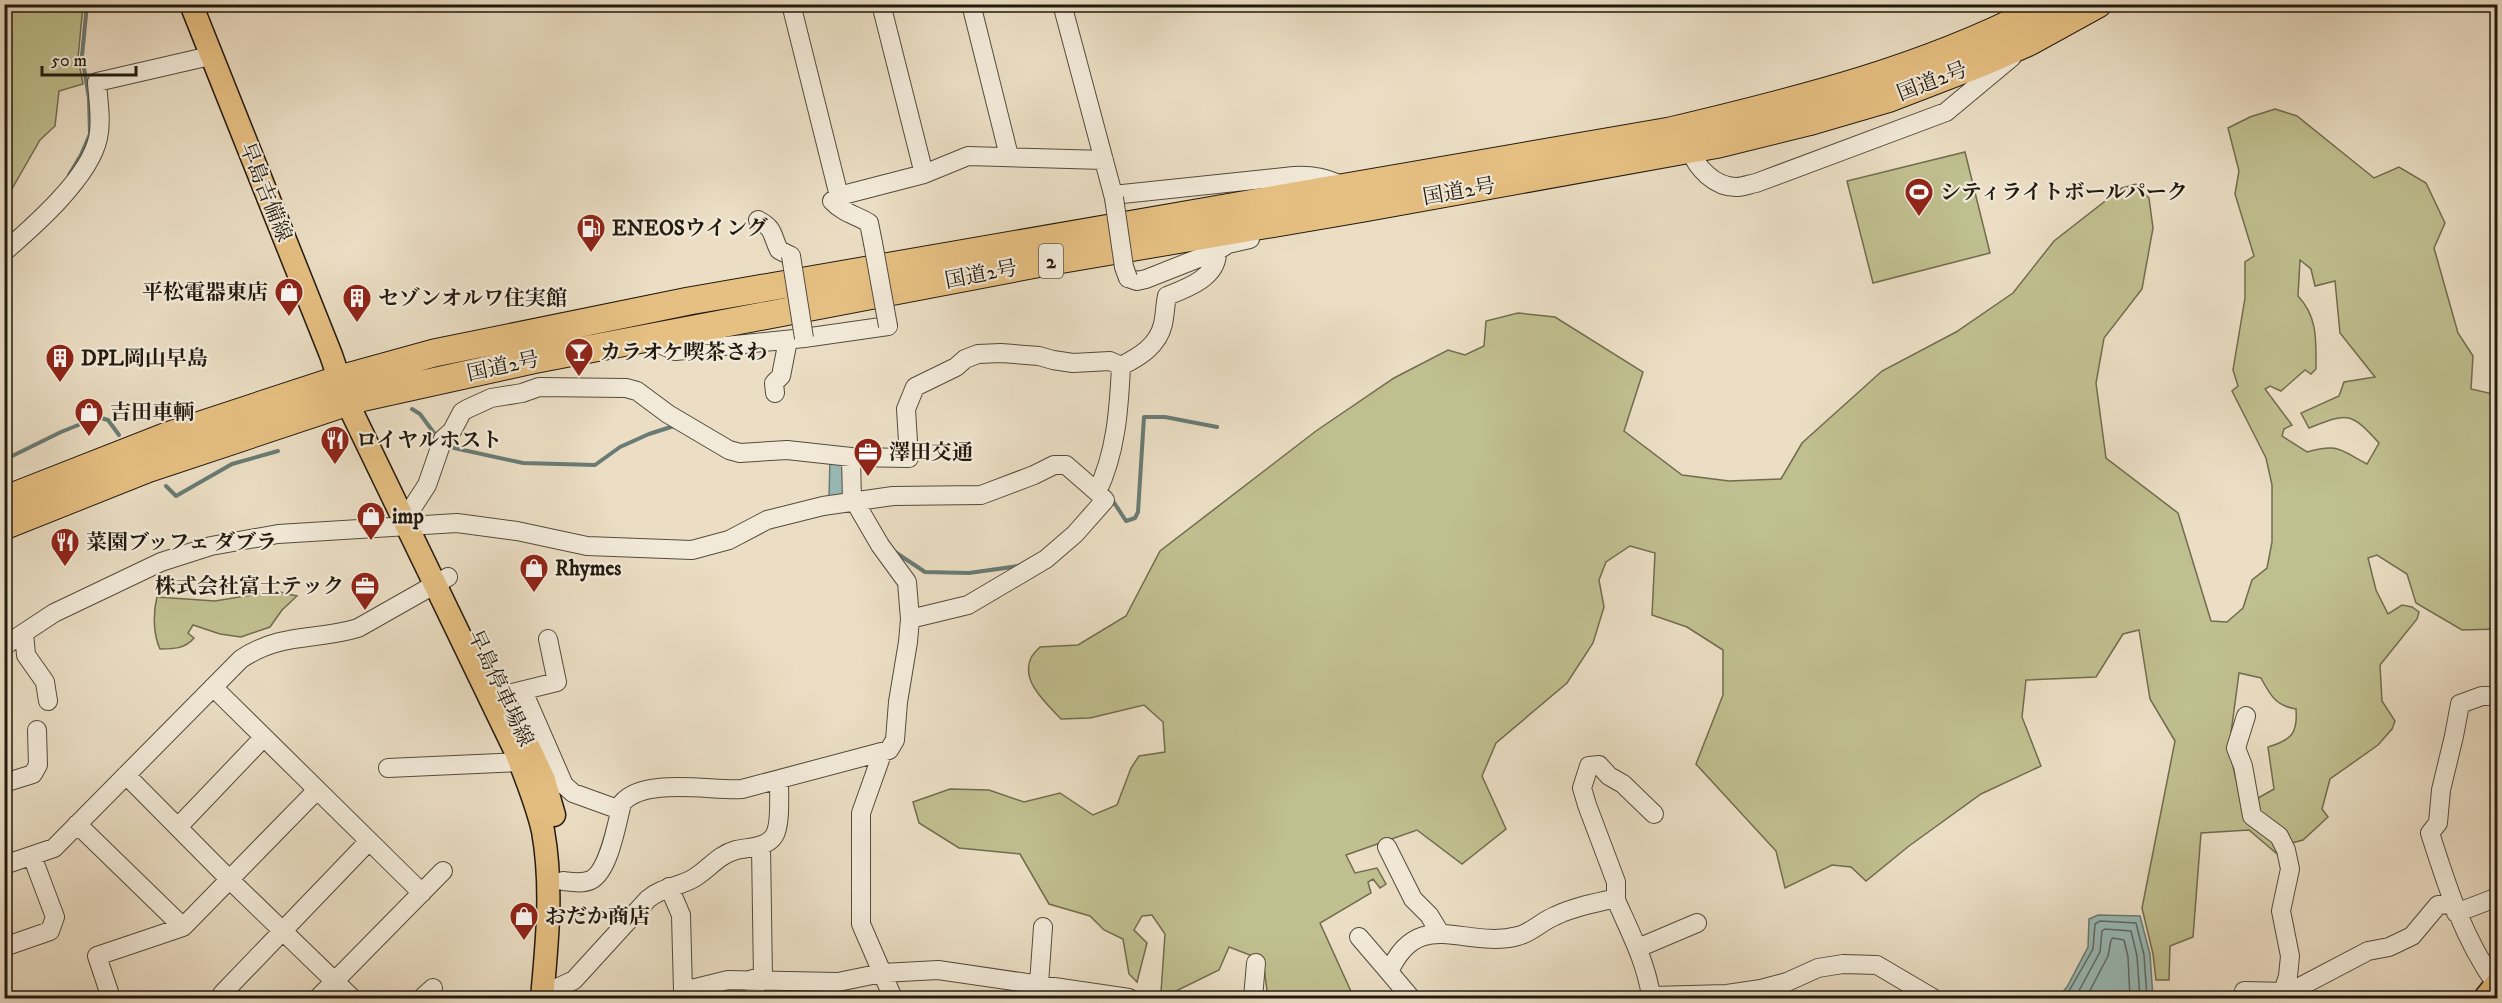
<svg xmlns="http://www.w3.org/2000/svg" width="2502" height="1003" font-family="'IM FELL DW Pica','Noto Serif JP',serif">
<style>
.green{fill:#c0bf8f;stroke:#716c4f;stroke-width:1.5;fill-rule:evenodd}
.water{fill:#99bbb8;stroke:#697b74;stroke-width:1.5}
.lines{fill:none;stroke-linecap:round;stroke-linejoin:round}
.shore{stroke:#5e6a64;stroke-width:1.5}
.stream{stroke:#697b74;stroke-width:4}
.minor-casing{stroke:#544b3c;stroke-width:20}
.major-casing{stroke:#221a0f;stroke-width:25}
.highway-casing{stroke:#221a0f;stroke-width:29}
.minor{stroke:#f2ead9;stroke-width:18}
.major{stroke:#e6bf82;stroke-width:22}
.highway{stroke:#e6bf82;stroke-width:27}
.minor-bridge-casing{stroke:#544b3c;stroke-width:20;stroke-linecap:butt}
.minor-bridge{stroke:#f2ead9;stroke-width:18}
.labels{text-anchor:middle;stroke-width:4.5;stroke-linejoin:round;paint-order:stroke}
.shield{fill:#f2ead9;stroke:#60584c;stroke-width:1.5}
.shield-label{font-size:20px;font-weight:bold;fill:#221a0f}
.street-label{font-size:21px;fill:#221a0f;stroke:#f2ead9}
.poi-label{font-size:21px;font-weight:bold;fill:#221a0f;stroke:#f2ead9;text-anchor:start}
</style>
<rect width="100%" height="100%" fill="#ebdec4"/>
<filter id="stains"><feTurbulence type="fractalNoise" baseFrequency=".00333" numOctaves="4"/><feColorMatrix values="0 0 0 0 .2 0 0 0 0 .09 0 0 0 0 .02 0 0 0 .5 -.17"/></filter>
<radialGradient id="worn" r=".72"><stop offset=".6" stop-color="#630" stop-opacity="0"/><stop offset="1" stop-color="#630" stop-opacity=".3"/></radialGradient>
<path class="green" d="M5,4L83,5L78,58L83,84L59,91L55,126L40,140L5,201Z
M2275,109L2297,116L2374,178L2399,167L2426,183L2445,223L2434,248L2458,333L2473,356L2471,389L2497,395V629L2462,630L2416,603L2407,574L2377,555L2368,558L2376,590L2388,614L2402,605L2412,607L2419,612L2417,619L2380,665L2382,701L2395,721L2392,729L2378,745L2330,779L2322,809L2328,817L2303,840L2292,843L2255,812L2258,798L2274,789L2268,747C2291,740 2298,734 2296,709C2276,706 2270,695 2261,678L2239,673L2229,748L2239,793L2279,845L2276,853L2249,830L2201,833L2193,937L2170,946L2169,980H2156L2153,954L2142,908L2175,741L2150,699L2139,630L2123,634L2096,677L2026,680L2022,717L2041,766L1981,794L1909,846L1866,881L1851,867L1832,865L1785,888L1776,851L1696,764L1723,695V650L1687,627L1652,615L1655,553L1630,546L1606,562L1599,580L1604,607L1593,643L1567,683L1496,743L1482,776L1506,829L1462,864L1417,830L1346,855L1355,873L1377,868L1386,884L1380,888L1373,879L1368,882L1371,893L1320,923L1354,998H1268L1263,960L1229,947L1219,970L1174,992H1161L1165,934L1152,915L1142,916L1134,930L1147,943L1137,982L1129,974L1123,939L1104,930L1090,916L1049,904L1020,854L959,848L919,823L913,802L950,789L989,790L1024,802L1060,793L1093,815L1117,805L1131,768L1139,756L1165,752L1163,722L1144,705L1090,718L1061,719C1047,704 1020,681 1031,658C1032,655 1037,650 1040,647L1078,645L1126,616L1160,551L1316,431L1394,378L1448,350L1465,355L1484,346L1486,321L1518,313L1555,317L1643,372L1624,431L1682,475L1729,481L1781,479L1802,443L1882,371L1956,332L2013,293L2054,241L2122,188L2136,184L2149,198L2153,228L2142,289L2104,338L2096,383L2106,458L2178,513L2211,621L2227,622L2243,608L2252,580L2267,568L2272,542V485L2266,458L2232,391L2238,386L2233,370L2245,298V262L2254,256L2235,194L2239,171L2228,128L2250,117ZM2300,260L2311,269L2315,286L2335,281L2340,333L2375,377L2344,382L2339,396L2301,413L2309,428C2348,413 2350,411 2379,443L2367,464C2340,450 2339,443 2307,452L2282,436L2284,429L2292,425L2265,389L2270,386L2281,391L2305,370L2311,374L2316,369C2316,341 2318,317 2298,296Z
M1965,152L1990,253L1873,283L1847,181Z
M275,591L297,596L282,610L270,627L241,637L220,634L193,625L188,633L194,638C185,649 173,649 160,649C153,634 153,613 157,597L215,601Z"/>
<path class="water" d="M830,458L847,466V493L829,499Z
M2098,915L2140,916L2150,954L2153,998H2057L2067,987L2088,947L2089,919Z"/>
<g class="lines">
<path class="shore" d="M2065,998L2093,949L2095,924L2100,921L2136,923L2144,955L2147,998
M2075,998L2100,952L2102,931L2105,929L2131,931L2137,956L2140,998
M2086,998L2108,956L2111,940L2113,938L2124,940L2128,957L2130,998"/>
<path class="stream" d="M69,175L81,155L90,134L89,98L82,56L87,4
M412,409L420,414L437,437
M446,443L454,448L523,463L595,465L620,447L649,434L674,426
M4,460L61,432L98,417L108,420L119,435
M166,486L176,496L232,464L278,451
M1112,502L1113,501L1126,521L1135,518L1138,512L1144,417H1165L1217,427
M895,552L925,572L969,573L1019,566"/>
<g class="minor-casing">
<path id="minor" d="M791,4L839,196L924,174L968,156L1104,160
M881,4L924,174
M971,4L1009,156
M1062,4L1114,198
M1690,149C1696,168 1715,187 1736,187C1742,187 1750,184 1756,183L1946,112L2012,57
M1113,195L1294,176C1313,175 1326,178 1343,186
M839,196L832,201C843,213 856,215 869,223L873,243
M758,220C775,229 771,234 779,250L791,256
M4,252C34,226 90,177 98,138C102,121 98,100 97,82L210,56
M1128,278L1137,281L1146,279L1217,251L1228,244L1250,239
M651,337L662,345L675,351L804,338L888,326
M1121,366C1139,357 1158,346 1163,324C1165,315 1165,305 1167,296C1188,288 1218,277 1217,251
M775,393L774,383L781,376L788,340
M851,457L909,458L906,409L915,387L956,367L965,359L978,354L1001,353L1039,356L1053,360L1073,363L1110,361L1121,366
M414,505L427,485L443,439L452,431L462,412L467,409L491,398L522,393L539,387L626,388L637,391L668,414L729,450L740,453L787,450L851,457L852,502
M910,619L968,605L1046,559L1075,534L1105,500L1097,492
M24,633L26,655L45,682L48,701
M4,646L54,613L161,562L211,546L278,534L457,523L517,531L587,546L692,550L729,540L767,520L823,506L893,496L981,495L1034,475L1054,465H1066L1097,492C1116,453 1119,409 1121,366
M213,687L422,893
M523,691L564,785L573,793L620,810
M504,695L557,682L548,639
M2246,716L2236,748L2243,766L2252,816L2279,836L2286,850L2290,869L2281,911L2290,956L2288,976L2283,992
M882,754L861,813V924L893,998
M388,768L520,762
M126,775L230,880L352,998
M4,783L33,774L38,765L37,730
M77,824L183,927
M178,827L263,738
M761,846L763,980
M1387,847L1413,899L1429,915L1440,933
M4,865L54,848L241,659C282,632 315,641 358,628L448,577
M563,881C572,882 582,884 591,880C609,871 617,823 622,803C644,777 711,791 742,789L889,750L895,740L898,702L908,642L910,619L907,582L880,545L855,502
M669,887L681,915L683,991L728,980L838,982L882,973L938,970L1129,998
M1616,900V882L1587,805L1582,788L1589,766L1599,765L1609,776L1623,784L1654,814
M2456,913L2498,897
M1359,937L1389,972
M4,947L50,931L55,917L32,856
M1638,948L1697,923
M753,979L756,998
M1039,984L1043,927
M2496,984C2463,938 2447,886 2430,833L2438,823L2441,790L2454,736L2460,704L2482,696H2498
M543,987L557,988L574,980L648,899C662,887 679,887 694,878C709,869 718,855 736,850C749,847 766,848 774,836C781,826 779,794 779,781
M222,994L369,841
M1651,996L1727,994L1761,989L1787,982L1818,968L1843,964L1877,965L1933,998
M111,998L97,956L183,927L316,791
M318,998L443,871
M422,998L433,988
M1253,998L1256,963
M1411,998L1389,972C1419,905 1465,950 1518,936C1531,933 1542,921 1555,916C1571,908 1590,904 1608,900H1616C1630,932 1646,962 1651,996L1649,998
M2244,998V991L2290,992L2368,951L2389,947L2412,936L2438,905L2453,904"/>
</g>
<g class="major-casing">
<path id="major" d="M191,4L331,355L347,402L516,752C526,778 537,804 543,831C553,887 547,943 542,998
M529,748L544,780L554,815
M2485,998L2498,982"/>
</g>
<g class="highway-casing">
<path id="highway" d="M4,500L167,436L340,379L434,353L689,301L1670,131C1801,100 1930,68 2049,4
M4,526L147,469L360,398L532,360L1052,261L1364,208L1719,144L1808,122L1890,98L1981,63L2029,42L2098,4"/>
</g>
<use href="#minor" class="minor"/>
<use href="#major" class="major"/>
<use href="#highway" class="highway"/>
<g class="minor-bridge-casing">
<path id="minor-bridge" d="M1114,198L1124,267L1128,278
M873,243L888,326
M791,256L804,338"/>
</g>
<use href="#minor-bridge" class="minor-bridge"/>
</g>
<defs>
<g id="stadium-pin" transform="scale(1.5)"><path d="M0 17L-7.5 6A9.5 9.5 0 1 1 7.5 6Z" fill="#8f2418" stroke="#f2ead9"/><path d="M0-5a6.5 5 0 1 0 0 10a6.5 5 0 1 0 0-10ZM-3.5-1.8h7v3.6h-7Z" fill="#fff"/></g>
<g id="fuel-pin" transform="scale(1.5)"><path d="M0 17L-7.5 6A9.5 9.5 0 1 1 7.5 6Z" fill="#8f2418" stroke="#f2ead9"/><path d="M-5.5-6h7V0h2V4h1.3V-2.5L3-4.5l.8-.8L6-3V5H2.5V1h-1V6h-7ZM-4.2-4.7v3.2H.2V-4.7Z" fill="#fff"/></g>
<g id="shop-pin" transform="scale(1.5)"><path d="M0 17L-7.5 6A9.5 9.5 0 1 1 7.5 6Z" fill="#8f2418" stroke="#f2ead9"/><path d="M-5-2.5h2.3a2.7 3.5 0 0 1 5.4 0H5L5.5 6h-11ZM-1.5-2.5h3a1.5 2.3 0 0 0-3 0Z" fill="#fff"/></g>
<g id="building-pin" transform="scale(1.5)"><path d="M0 17L-7.5 6A9.5 9.5 0 1 1 7.5 6Z" fill="#8f2418" stroke="#f2ead9"/><path d="M-4-6H4V6H1V3H-1V6H-4ZM-2.5-4.3h1.7v1.8h-1.7ZM.8-4.3h1.7v1.8H.8ZM-2.5-1h1.7V.8h-1.7ZM.8-1h1.7V.8H.8Z" fill="#fff"/></g>
<g id="bar-pin" transform="scale(1.5)"><path d="M0 17L-7.5 6A9.5 9.5 0 1 1 7.5 6Z" fill="#8f2418" stroke="#f2ead9"/><path d="M-6-5H6L.8 .8V4.5H3.5V6h-7V4.5H-.8V.8Z" fill="#fff"/></g>
<g id="restaurant-pin" transform="scale(1.5)"><path d="M0 17L-7.5 6A9.5 9.5 0 1 1 7.5 6Z" fill="#8f2418" stroke="#f2ead9"/><path d="M-5-6h1v4h1v-4h1v4h1v-4h1v5L-1.5 .5V6h-2V.5L-5-1ZM5-6V6H3V1.5H1.5Q1.5-4 5-6Z" fill="#fff"/></g>
<g id="office-pin" transform="scale(1.5)"><path d="M0 17L-7.5 6A9.5 9.5 0 1 1 7.5 6Z" fill="#8f2418" stroke="#f2ead9"/><path d="M-6-3h4V-5.5h4V-3h4V5H-6ZM-1-4.5V-3h2v-1.5ZM-6 0V1H6V0Z" fill="#fff"/></g>
</defs>
<g fill-rule="evenodd">
<use href="#stadium-pin" x="1919" y="192"/>
<use href="#fuel-pin" x="591" y="228"/>
<use href="#shop-pin" x="289" y="292"/>
<use href="#building-pin" x="357" y="298"/>
<use href="#bar-pin" x="579" y="352"/>
<use href="#building-pin" x="60" y="358"/>
<use href="#shop-pin" x="89" y="412"/>
<use href="#restaurant-pin" x="335" y="440"/>
<use href="#office-pin" x="868" y="452"/>
<use href="#shop-pin" x="371" y="516"/>
<use href="#restaurant-pin" x="65" y="542"/>
<use href="#shop-pin" x="534" y="568"/>
<use href="#office-pin" x="365" y="586"/>
<use href="#shop-pin" x="524" y="916"/>
</g>
<g class="labels">
<rect class="shield" x="1039" y="244" width="24" height="34" rx="4.5"/>
<g class="shield-label">
<text x="1051" y="268">2</text>
</g>
<g class="street-label">
<text transform="translate(1932 81) rotate(-21)" y="7">国道2号</text>
<text transform="translate(1459 191) rotate(-10)" y="7">国道2号</text>
<text transform="translate(266 192) rotate(68)" y="7">早島吉備線</text>
<text transform="translate(981 274) rotate(-11)" y="7">国道2号</text>
<text transform="translate(503 366) rotate(-12)" y="7">国道2号</text>
<text transform="translate(501 688) rotate(65)" y="7">早島停車場線</text>
</g>
<g class="poi-label">
<text x="1940" y="199">シティライトボールパーク</text>
<text x="612" y="235">ENEOSウイング</text>
<text x="268" y="299" text-anchor="end">平松電器東店</text>
<text x="378" y="305">セゾンオルワ住実館</text>
<text x="600" y="359">カラオケ喫茶さわ</text>
<text x="81" y="365">DPL岡山早島</text>
<text x="110" y="419">吉田車輌</text>
<text x="356" y="447">ロイヤルホスト</text>
<text x="889" y="459">澤田交通</text>
<text x="392" y="523">imp</text>
<text x="86" y="549">菜園ブッフェ ダブラ</text>
<text x="555" y="575">Rhymes</text>
<text x="344" y="593" text-anchor="end">株式会社富士テック</text>
<text x="545" y="923">おだか商店</text>
</g>
</g>
<rect width="2502" height="1003" fill="none" stroke="#ebdec4" stroke-width="24"/>
<rect x="6" y="6" width="2490" height="991" fill="none" stroke="#221a0f" stroke-width="3"/>
<rect x="12" y="12" width="2478" height="979" fill="none" stroke="#221a0f" stroke-width="1.5"/>
<path d="M42 66v9h94v-9" fill="none" stroke="#221a0f" stroke-width="3"/>
<text x="51" y="66" font-size="18" fill="#221a0f" stroke="#f2ead9" stroke-width="4.5" paint-order="stroke">50 m</text>
<rect width="100%" height="100%" filter="url(#stains)"/>
<rect width="100%" height="100%" fill="url(#worn)"/>
</svg>
